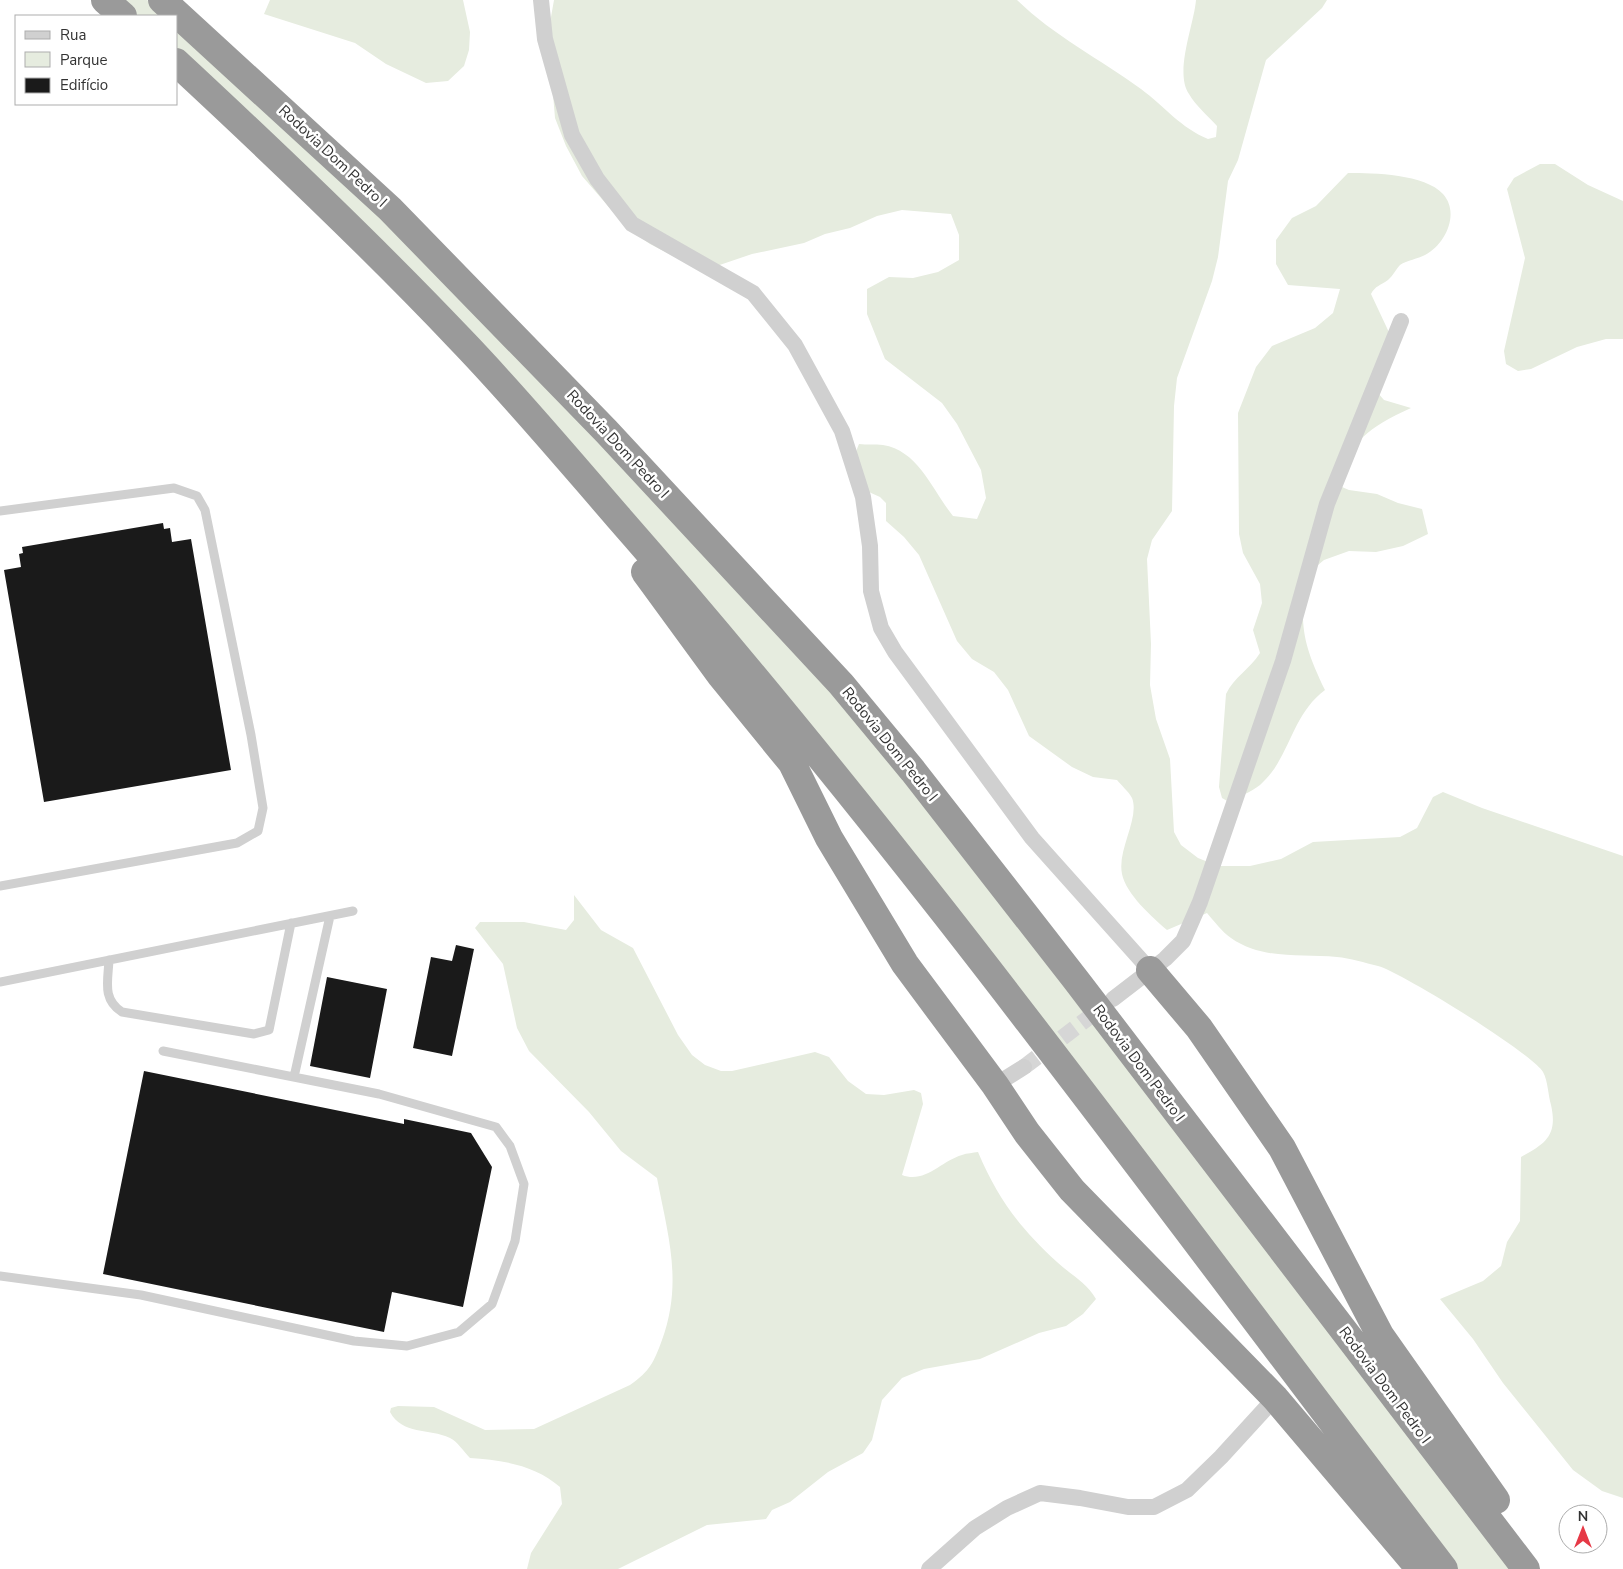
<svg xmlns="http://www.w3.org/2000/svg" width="1623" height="1569" font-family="'Nunito Sans',sans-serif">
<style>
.green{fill:#e6ecdf}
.building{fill:#1a1a1a}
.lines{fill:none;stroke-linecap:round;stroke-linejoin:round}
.minor-tunnel{stroke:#d6d6d6;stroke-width:16;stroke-dasharray:16 8;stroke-linecap:butt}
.service{stroke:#d0d0d0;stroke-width:9}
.minor{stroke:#d0d0d0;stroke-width:16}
.motorway{stroke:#9a9a9a;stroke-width:28}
.labels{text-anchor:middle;stroke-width:5;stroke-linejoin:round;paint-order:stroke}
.street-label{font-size:15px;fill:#333;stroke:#fff}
</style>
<rect width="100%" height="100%" fill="#fff"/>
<path class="green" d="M117,0H147L166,16H135Z
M270,0H463L470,32L469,50L464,66L448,81L426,83L386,64L355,43L264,14Z
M554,0H1017C1054,36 1100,59 1141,89C1165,107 1181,128 1208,139L1216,137L1217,126C1208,116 1196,106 1189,94C1174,72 1194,25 1196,0H1327L1322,8L1266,60L1238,160L1228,181L1218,257L1212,281L1177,378L1174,406L1172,511L1152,540L1147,559L1151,644L1150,685L1156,719L1170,759L1174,832L1181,845L1198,858L1218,866H1250L1281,859L1313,842L1400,837L1417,828L1433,797L1443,792L1482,808L1623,856V1498L1602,1491L1573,1470L1503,1383L1473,1339L1440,1299L1483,1281L1501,1266L1507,1242L1520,1221L1521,1157C1545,1144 1558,1136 1551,1105C1548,1095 1548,1081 1543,1072C1533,1054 1401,972 1378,966C1365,963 1350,958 1337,957C1301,954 1262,960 1231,938C1222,932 1214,921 1207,913L1167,930C1152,917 1126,894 1122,874C1117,850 1140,818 1132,798C1129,792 1121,785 1117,780L1093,777L1072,767L1029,736L1008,690L994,672L972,659L957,641L919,555L904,537L886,521V503L880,497L860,488L850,466L859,444C867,445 875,444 883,445C919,451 932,490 953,516L977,519L986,498L981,470L957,424L942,403L885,359L867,314V289L889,277L913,278L938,272L959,260V235L951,214L902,210L877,216L850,228L825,234L804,243L752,254L702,271L650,244L627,228L582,176L566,146L555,118L548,34Z
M176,25L387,221L777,629L917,793L1515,1569H1458L1215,1249L780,689L176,52Z
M1540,164H1555L1588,185L1623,201V339H1606L1577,347L1531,369L1518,371L1506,364L1504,351L1525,258L1507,189L1514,178Z
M1348,173C1374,173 1425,174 1443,194C1460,213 1446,244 1425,255C1418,259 1407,260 1400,265C1396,269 1393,276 1388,280C1381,285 1375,286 1371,294L1394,343L1377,392L1384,400L1411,408C1366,428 1356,441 1328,481L1349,490L1377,494L1398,503L1422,509L1428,534L1403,546L1376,552L1349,551L1324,560L1306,575C1299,626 1303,644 1325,690C1291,715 1290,759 1260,785C1251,792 1238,797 1229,802L1222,798L1219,787L1226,694C1234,677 1250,669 1260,653L1253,630L1262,603L1260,584L1243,553L1239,534L1238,413L1256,367L1272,346L1315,328L1333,313L1340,289L1288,285L1276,264V240L1292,218L1316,206Z
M574,895L601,930L633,948L678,1035L692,1055L705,1065L721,1071H732L815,1052L829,1057L848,1081L866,1094L884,1095L914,1090L921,1093L923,1104L902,1175C925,1184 941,1161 962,1155C967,1153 973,1153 978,1152C998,1199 1019,1227 1057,1262C1071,1275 1086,1282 1096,1299L1083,1314L1066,1326L1039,1333L980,1359L924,1369L902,1378L882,1400L872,1440L863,1453L828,1472L790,1502L772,1510L766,1519L707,1525L618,1569H527L531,1553L562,1504L560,1487C535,1465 502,1460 470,1458C464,1452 457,1441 450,1438C429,1428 402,1435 390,1412L391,1408L398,1406L434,1407L485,1430L534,1429L630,1385C650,1371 654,1362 662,1340C683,1282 668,1236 657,1178L621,1151L589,1112L529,1051L517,1028L503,964L475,928L480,922H524L566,930L574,920Z"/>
<path class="building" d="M163,523L164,529L170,528L172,542L191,539L231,770L44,802L4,570L21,567L19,554L23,553L22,547Z
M456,945L474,949L452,1056L413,1048L431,957L452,961Z
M327,977L387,989L370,1078L310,1066Z
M144,1071L404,1124V1119L471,1133L492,1167L463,1307L392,1292L384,1332L103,1274Z"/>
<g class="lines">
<path class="minor-tunnel" d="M1024,1067L1105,1005"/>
<path class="service" d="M0,511L174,488L197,496L205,510L251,735L263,808L258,831L237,843L0,886
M109,960C108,981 102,999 122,1012L254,1034L269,1030L291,923
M0,982L353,911
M294,1077L330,916
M0,1276L141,1295L354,1341L407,1346L459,1332L492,1304L515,1241L524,1184L510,1146L496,1127L379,1094L163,1051"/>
<path class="minor" d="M541,0L545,39L572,135L597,179L632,224L753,293L795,345L842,431L863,497L870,546L871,591L881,628L895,652L1032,838L1150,970
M1113,999L1165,959L1183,941L1200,902L1283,661L1327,504L1401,321
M995,1085L1024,1067
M929,1569L975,1528L1007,1508L1040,1493L1080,1498L1128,1507H1154L1187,1490L1221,1457L1275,1398"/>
<path class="motorway" d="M105,0L123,16
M162,0L390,209L606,431L841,684L913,771L1076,980L1526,1569
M176,62C273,152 369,243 460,339C515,396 566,457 618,517C912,852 1173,1215 1444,1569
M645,572L721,676L792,763L829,838L905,964L995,1085L1027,1133L1072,1190L1275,1398L1420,1569
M1150,970L1199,1028L1282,1148L1380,1335L1496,1500"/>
</g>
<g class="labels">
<g class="street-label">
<text transform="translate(333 156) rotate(43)" y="5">Rodovia Dom Pedro I</text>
<text transform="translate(618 444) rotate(47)" y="5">Rodovia Dom Pedro I</text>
<text transform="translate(890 744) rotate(51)" y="5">Rodovia Dom Pedro I</text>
<text transform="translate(1139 1063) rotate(53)" y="5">Rodovia Dom Pedro I</text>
<text transform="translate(1385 1385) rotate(53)" y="5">Rodovia Dom Pedro I</text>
</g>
</g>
<rect x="15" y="15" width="162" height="90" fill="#ffffff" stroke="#adadad"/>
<rect x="25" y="31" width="25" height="8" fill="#d0d0d0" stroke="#adadad"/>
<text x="60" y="40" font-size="15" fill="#333333">Rua</text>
<rect x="25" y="52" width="25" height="15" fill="#e6ecdf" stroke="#adadad"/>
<text x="60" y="65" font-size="15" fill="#333333">Parque</text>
<rect x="25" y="78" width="25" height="15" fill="#1a1a1a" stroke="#adadad"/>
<text x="60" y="90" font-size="15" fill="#333333">Edifício</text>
<g transform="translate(1583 1529)"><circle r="24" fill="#ffffff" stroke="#adadad"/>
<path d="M0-4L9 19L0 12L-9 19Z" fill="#e63946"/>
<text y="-8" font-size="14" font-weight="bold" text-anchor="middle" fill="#333333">N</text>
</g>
</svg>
